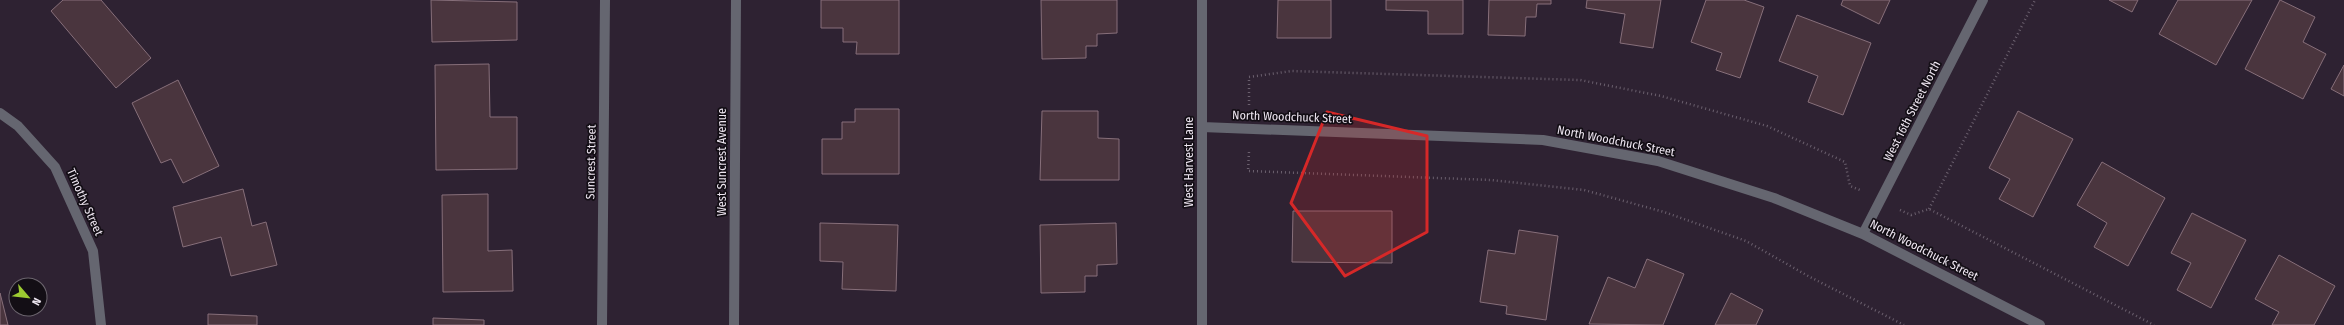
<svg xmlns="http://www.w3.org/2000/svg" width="2344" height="325" font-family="'Fira Sans Condensed',sans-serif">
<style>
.building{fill:#4a353e;stroke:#876f7a}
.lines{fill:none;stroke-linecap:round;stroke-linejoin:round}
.path{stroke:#6b606e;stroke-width:2.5;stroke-dasharray:1 3;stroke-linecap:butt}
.street{stroke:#656670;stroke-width:10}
.marked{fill:#d62828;fill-opacity:0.2;stroke:#d62828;stroke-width:3;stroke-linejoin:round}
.labels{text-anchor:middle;stroke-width:3.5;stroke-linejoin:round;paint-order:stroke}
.street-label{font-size:12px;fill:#eee6f1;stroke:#130e15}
</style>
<rect width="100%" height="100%" fill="#2e2232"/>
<path class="building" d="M63,0H101L151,58L116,88L51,11Z
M431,0L517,2V40L432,42Z
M821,0H899V54H856L857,42H843V28H821Z
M1041,0H1117V33L1097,34V46H1086V58L1042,59Z
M1278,0H1331V38H1277Z
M1386,0H1463V34H1428V11L1386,10Z
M1489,0H1551V4H1537L1536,17H1526L1525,36L1488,35Z
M1587,0H1661L1653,48L1620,43L1625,14L1586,8Z
M1706,0H1744L1764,7L1740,78L1716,70L1722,53L1691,42Z
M1843,0H1890L1879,24L1841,5Z
M2109,0H2138L2132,12Z
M2178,0H2252L2216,65L2159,34Z
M2280,0L2315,17L2303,42L2326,54L2303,99L2245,69Z
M1797,15L1871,43L1843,115L1808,102L1818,76L1779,61Z
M489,64L490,117H517V169L436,170L435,65Z
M2344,65V96L2331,89Z
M178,80L219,166L183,183L171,159L161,163L132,103Z
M855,109H899V174H822V139H842V122H855Z
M1042,111H1098V138L1119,139V180H1040Z
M2018,111L2073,139L2033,217L1999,199L2010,179L1989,168Z
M2102,162L2165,198L2128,266L2094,247L2107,223L2077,205Z
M243,189L252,226L266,222L277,265L231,276L221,237L183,247L173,207Z
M488,194V251L512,250L513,291L443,292L442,195Z
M1293,211H1392V263L1292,262Z
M2192,213L2246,240L2211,308L2177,290L2191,263L2171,253Z
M820,223L898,225L896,291L842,289L843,262L820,261Z
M1116,223L1117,264L1097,265V276H1085V292L1041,293L1040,225Z
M1519,230L1558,236L1546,320L1506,314L1507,306L1480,302L1488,250L1515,254Z
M2279,255L2335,286L2314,325H2272L2279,312L2255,299Z
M1647,259L1684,274L1663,325L1589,324L1608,277L1635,288Z
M0,293L8,325H0Z
M1731,293L1763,310L1756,325H1715Z
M208,314L257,316V325H208Z
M433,318L484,320V325H433Z"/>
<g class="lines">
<path class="path" d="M1249,105V77L1292,71L1580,80L1661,96L1767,126L1845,162L1850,186L1860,190
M1249,152L1248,171L1491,180L1584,190L1664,212L1746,241L1810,277L1904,325
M1929,209L2035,0
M1900,210L1911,215L1929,209L2154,325"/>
<path class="street" d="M0,113L18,126L55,167L93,251L101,325
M1202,127L1543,140L1658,161L1774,198L1863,234L2040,325
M1863,234L1983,0
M602,325L605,0
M734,325L736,0
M1202,325V0"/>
</g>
<path class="marked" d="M1327,112L1427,136V232L1345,276L1291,203Z"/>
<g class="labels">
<g class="street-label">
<text transform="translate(1912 111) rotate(-63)" y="4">West 16th Street North</text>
<text transform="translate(1292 117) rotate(2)" y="4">North Woodchuck Street</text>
<text transform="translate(1616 141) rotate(11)" y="4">North Woodchuck Street</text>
<text transform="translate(591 162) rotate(-89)" y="4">Suncrest Street</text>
<text transform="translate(722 162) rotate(-90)" y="4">West Suncrest Avenue</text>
<text transform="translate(1189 162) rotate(-90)" y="4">West Harvest Lane</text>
<text transform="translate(85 202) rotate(66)" y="4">Timothy Street</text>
<text transform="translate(1924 250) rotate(27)" y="4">North Woodchuck Street</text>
</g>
</g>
<g transform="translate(28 297) rotate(118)"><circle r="19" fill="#130e15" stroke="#6b646d"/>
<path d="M0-3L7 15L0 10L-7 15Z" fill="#9cca31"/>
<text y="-6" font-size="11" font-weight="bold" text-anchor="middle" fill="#eee6f1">N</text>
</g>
</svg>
